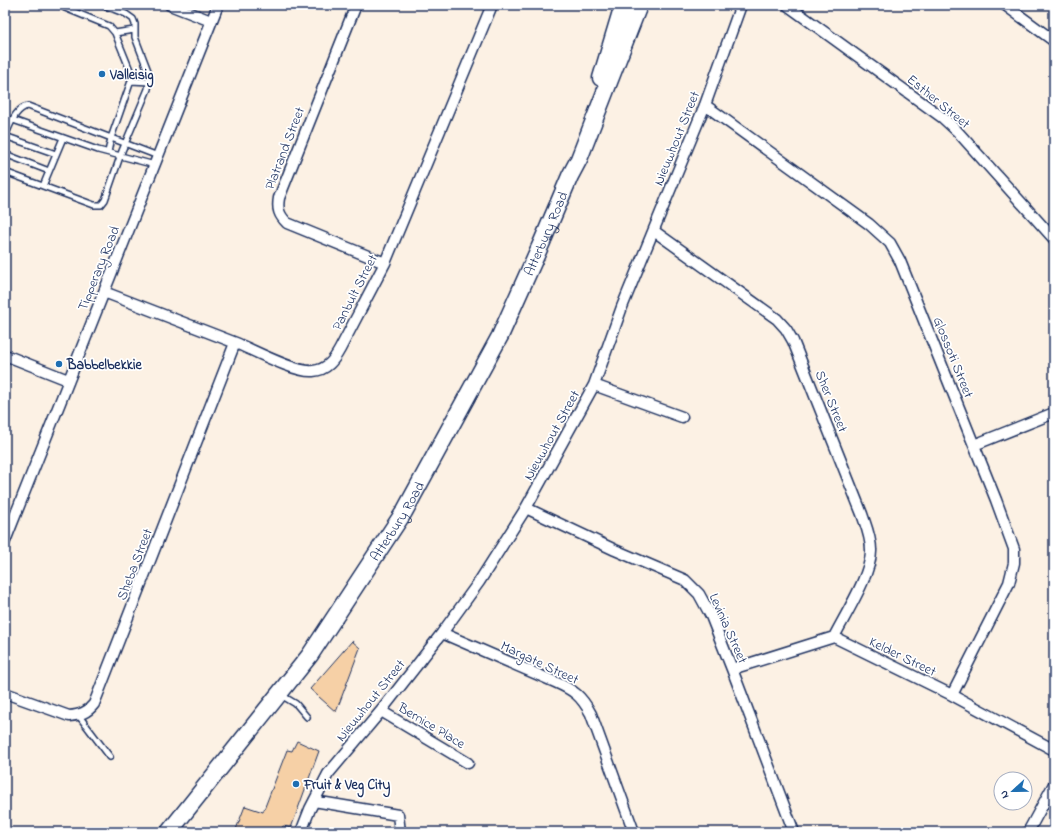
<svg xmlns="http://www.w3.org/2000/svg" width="1059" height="837" font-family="'Indie Flower',sans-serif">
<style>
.building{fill:#f6d0a6;stroke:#1b2f5e}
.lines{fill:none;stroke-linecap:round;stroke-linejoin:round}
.service-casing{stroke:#1b2f5e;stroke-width:8}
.minor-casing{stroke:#1b2f5e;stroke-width:13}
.primary-casing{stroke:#1b2f5e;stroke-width:19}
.service{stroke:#fff;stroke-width:5}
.minor{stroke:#fff;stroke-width:10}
.primary{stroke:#fff;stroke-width:16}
.poi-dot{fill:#1f6fb2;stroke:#fff;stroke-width:1.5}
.labels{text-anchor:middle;stroke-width:3.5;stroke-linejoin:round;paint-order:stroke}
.poi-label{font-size:14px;font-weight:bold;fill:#1b2f5e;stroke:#fff;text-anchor:start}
.street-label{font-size:14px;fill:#1b2f5e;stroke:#fff}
</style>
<rect width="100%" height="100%" fill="#fcf1e4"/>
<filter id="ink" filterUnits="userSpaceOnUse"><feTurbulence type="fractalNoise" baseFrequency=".025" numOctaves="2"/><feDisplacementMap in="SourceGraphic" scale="8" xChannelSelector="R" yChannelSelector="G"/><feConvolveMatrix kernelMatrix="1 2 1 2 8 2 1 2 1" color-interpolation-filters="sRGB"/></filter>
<g filter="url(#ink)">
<path class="building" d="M352,641L360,648L336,712L310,689Z
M297,741L319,751L291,828L283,826L280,832H235L245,806L263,812L287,750L292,751Z"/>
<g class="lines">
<g class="service-casing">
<path id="service" d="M61,5L65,8L109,26L115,33L130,70L131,81L111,138L108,152
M115,33L134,30
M131,81L150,82
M13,120L98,150L155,165
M5,136C10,126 15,108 28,106L158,156
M5,136L56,154
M5,154L49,171
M5,172L94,205H101L105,200L122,151L148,89L150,76L135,37V24L133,19L126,14L103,5
M43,186L63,138
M281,695L296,704L307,717
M79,716L110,757"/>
</g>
<g class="minor-casing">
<path id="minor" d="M170,5L211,21
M356,5L279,198C277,209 279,215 287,223L385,263
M787,5L943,118L957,131L1054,239
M1005,5L1054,41
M705,105L869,224L890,243L900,261L996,500L1014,549V563L1009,583L952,695
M654,231L777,319L786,329L793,341L862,514C866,526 871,537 871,550C872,573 845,615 834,637
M104,292C148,309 192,326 236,343C253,350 296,373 313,371C327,370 334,360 340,349L385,263L492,5
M5,355L68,380
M594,385L682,417
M974,445L1054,413
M526,508L615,550L685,580L699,594L711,616L732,669L794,832
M5,541L218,5
M442,633L555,682C573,690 581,695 591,714L634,832
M732,669L834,637L952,695L1054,750
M5,693L69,716C80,715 87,713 94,704L235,343
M381,711L468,763
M314,801L398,815L400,832
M301,832L310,809L328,774L381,711L442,633L479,582L526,508L594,385L622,307L705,105L741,5
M1028,832L1054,784"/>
</g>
<g class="primary-casing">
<g id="primary">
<path d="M601,78L623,5"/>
<path id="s1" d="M169,832L310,655L404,512L500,336L542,242L570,176L579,159L639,5"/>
</g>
</g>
<use href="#service" class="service"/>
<use href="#minor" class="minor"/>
<use href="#primary" class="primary"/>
</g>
</g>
<g class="poi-dot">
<circle cx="102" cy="74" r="4"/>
<circle cx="59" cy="364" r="4"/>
<circle cx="296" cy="784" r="4"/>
</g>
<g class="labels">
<g class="poi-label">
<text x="110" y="79">Valleisig</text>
<text x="67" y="369">Babbelbekkie</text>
<text x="304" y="789">Fruit &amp; Veg City</text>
</g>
<g class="street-label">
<text transform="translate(939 101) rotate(39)" y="5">Esther Street</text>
<text transform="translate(676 138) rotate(-68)" y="5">Nieuwhout Street</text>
<text transform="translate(284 148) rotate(-69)" y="5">Platrand Street</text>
<text dy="5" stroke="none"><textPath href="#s1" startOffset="710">Atterbury Road</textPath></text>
<text transform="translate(98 268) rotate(-68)" y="5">Tipperary Road</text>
<text transform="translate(354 292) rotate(-63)" y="5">Panbult Street</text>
<text transform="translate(954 357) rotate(68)" y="5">Glossoti Street</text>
<text transform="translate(832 401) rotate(68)" y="5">Sher Street</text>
<text transform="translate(551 435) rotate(-61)" y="5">Nieuwhout Street</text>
<text dy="5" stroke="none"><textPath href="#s1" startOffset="386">Atterbury Road</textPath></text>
<text transform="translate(134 564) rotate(-69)" y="5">Sheba Street</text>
<text transform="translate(729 628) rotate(66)" y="5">Levinia Street</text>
<text transform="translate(903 656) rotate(26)" y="5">Kelder Street</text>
<text transform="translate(540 662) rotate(25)" y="5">Margate Street</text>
<text transform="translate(370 700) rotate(-51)" y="5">Nieuwhout Street</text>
<text transform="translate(432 725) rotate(31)" y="5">Bernice Place</text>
</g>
</g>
<rect width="1059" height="837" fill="none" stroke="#fff" stroke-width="20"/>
<rect x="10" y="10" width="1039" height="817" fill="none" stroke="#1b2f5e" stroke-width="1.5" filter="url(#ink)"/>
<g transform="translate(1013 791) rotate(248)"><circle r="19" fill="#ffffff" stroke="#a4acbf"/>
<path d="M0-3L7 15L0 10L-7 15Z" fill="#1f6fb2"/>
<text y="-6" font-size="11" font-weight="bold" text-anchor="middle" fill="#1b2f5e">N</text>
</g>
</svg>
